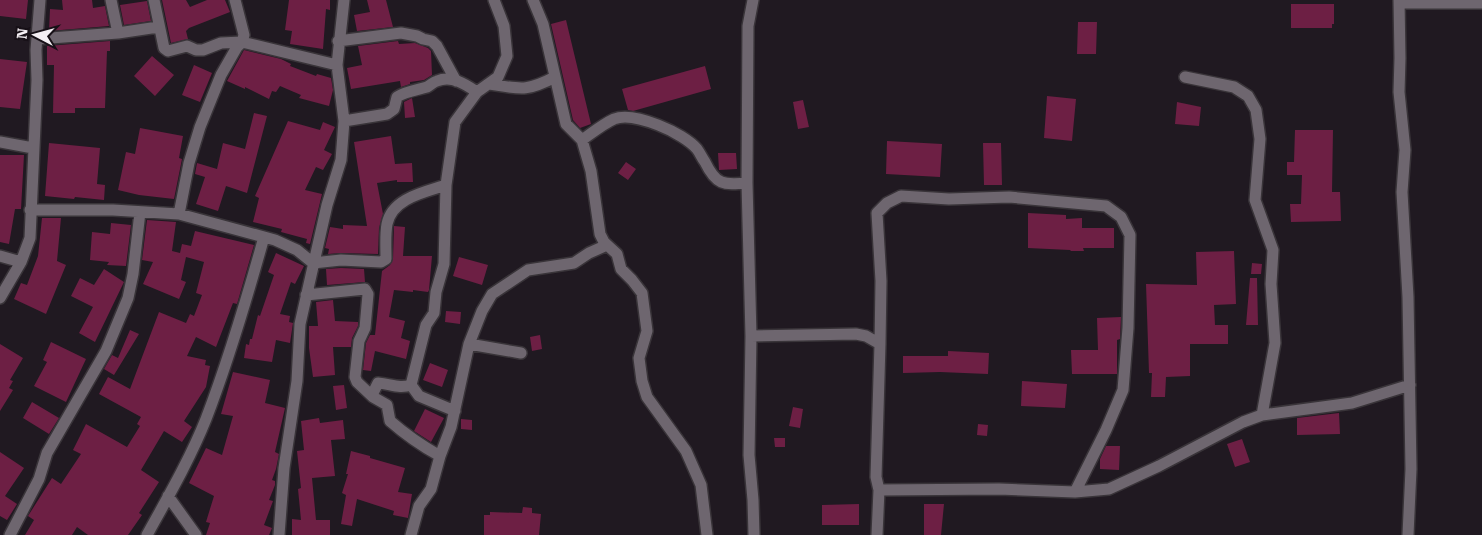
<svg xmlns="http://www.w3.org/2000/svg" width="1482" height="535" font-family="'Roboto Serif',serif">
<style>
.building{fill:#6d1f44}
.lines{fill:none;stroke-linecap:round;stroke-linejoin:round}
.minor-casing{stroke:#393439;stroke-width:14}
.minor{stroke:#6e666f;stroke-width:11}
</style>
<rect width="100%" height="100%" fill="#201921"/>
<path class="building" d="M0,0H28L26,19L0,16Z
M62,0H92L93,8L105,6L109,26L49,31L50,9L63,10Z
M162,0H186L190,7L207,0H225L230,12L189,28L186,31L188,39L171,43Z
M289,0H330V10L326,9L323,49L290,44L292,31L285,30Z
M367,0H386L393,27L357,31L354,15L370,12Z
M147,1L151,21L124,25L120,5Z
M1291,4H1334V24H1332V28H1291Z
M566,20L591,124L580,128L573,120L551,24Z
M1078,22H1097L1096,54H1077Z
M110,41V51H107L105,108H75V113H53L54,65H47V46Z
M398,41L399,44L415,43L428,48L431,51L432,75L424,80L410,82V84L401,87L400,81L351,89L347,68L362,65L358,46Z
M244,50L281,59L291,64L290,66L316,76L317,74L331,78L333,90L329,106L299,98L301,95L280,86L276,92L272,91L269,99L245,87V89L227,81Z
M152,56L174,75L155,96L134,76Z
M0,59L27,62L20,109L0,107Z
M194,65L212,73L200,102L182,95Z
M705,66L711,89L633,111L628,110L622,89Z
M1047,96L1076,99L1072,141L1044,138Z
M412,98L415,117L405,118L404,102Z
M803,100L809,127L798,129L793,102Z
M1177,102L1201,107L1199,126L1175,124Z
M254,113L267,116L247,193L226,186L218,211L196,204L205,177L195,174L197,163L217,169L223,143L245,149Z
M288,121L320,130L323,122L335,127L324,150L332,154L323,170L316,167L305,190L322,194L310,244L306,243L307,239L281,232L282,229L253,222L259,198L255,196Z
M140,128L183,136L179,158L182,159L174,199L139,195L118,190L126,152L135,154Z
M1295,130H1333L1332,192H1340L1341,221L1291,222L1290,204H1301L1302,175H1287V162H1294Z
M391,136L395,164L412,163L413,182H397V180L377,183L383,214L379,228L378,254L341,253L328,254L329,249L325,248L330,227L343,229V225L367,226L354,142Z
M887,141L942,144L940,177L886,174Z
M49,143L100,148L97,184L105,185L104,200L75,197L74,199L45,196Z
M983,143H1001L1002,185H984Z
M718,153H736L737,169L719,170Z
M0,155H24L21,209H15L9,244L0,242Z
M626,162L636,169L628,180L618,173Z
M1028,213L1066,215V219L1082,218V228H1114V248H1083L1084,251H1071L1070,250L1028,248Z
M42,218H61L57,261L66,265L46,314L14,299L21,283L27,285L38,256Z
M147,220L176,222L172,251L180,253L182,244L191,246L195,231L254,245L237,304L233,303L216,347L196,337L187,356L206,360L205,365L210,366L206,387L184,421L192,427L182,442L164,431L141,470L159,482L139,513L142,515L128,535H88L77,527L72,535H25L34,520L28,516L52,478L61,484L81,454L73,450L86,424L127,447L140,426L137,424L141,417L99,394L108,377L130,389L159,312L186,323L190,314L194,316L202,295L196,293L204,262L186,257L181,280L186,282L179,299L143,284L153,262L142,260Z
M111,223L131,225L126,266L107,265L109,262L90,260L92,232L110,234Z
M394,226L405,227L403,256H432L429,290L428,292L413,290V292L394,290L389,317L405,321L401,338L410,341L406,359L375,351L371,371L363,370L366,343L370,335H375L382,271L390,265L393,259Z
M1234,251L1236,304L1214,305L1215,325H1228V344H1190V376L1166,377L1165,397H1151L1152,373H1149L1146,284L1197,285L1196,252Z
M276,253L304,266L295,284L291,282L280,314L290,316L289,322L293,323L290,343L276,340L272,362L244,358L246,344L249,345L250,339H252L258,315L260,316L274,275L268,272Z
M459,257L488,265L482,285L453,276Z
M1252,263L1262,264L1261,274H1251Z
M341,268L364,269L365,282L327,285L326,269Z
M104,269L124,282L95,342L79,333L93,307L71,296L80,278L94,285Z
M1250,278H1257L1258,325H1246Z
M333,300L335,321L358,322V326L352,338L351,347H333L335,375L313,377L309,348V326H318L316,302Z
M446,311L461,312L460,324L445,322Z
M1121,317L1120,339L1117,340V374H1072L1071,350H1098L1097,318Z
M130,330L139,334L114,375L104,369L112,355L118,358Z
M540,335L542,349L532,351L530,337Z
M51,342L86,359L66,402L34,386L47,362L43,360Z
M0,344L23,358L10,380L13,381L9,388L13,390L0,411Z
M948,351L989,353L988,374L940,372L903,373V356H948Z
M430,363L448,370L442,387L423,380Z
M233,372L270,380L265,403L285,408L275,452L279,454L276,469L272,480L275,481V485L269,500L273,501L264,525L272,528L269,535H206L210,523L206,522L214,496L189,483L206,448L222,455L233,416L221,414Z
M1022,381L1067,384L1065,408L1021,406Z
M344,385L347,408L336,410L333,386Z
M32,402L59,418L49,434L23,418Z
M793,407L803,409L800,428L789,426Z
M425,409L444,418L431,442L414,431Z
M1339,413L1340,434L1297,435V418Z
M319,418L320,423L343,420L345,439L331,440L335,476L312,478L316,520H330V535H292V519L301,520L298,489L301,488L297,451L304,450L301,421Z
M461,419L472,420V430L461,429Z
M978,424L988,425L987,436L977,435Z
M774,438H785V447H775Z
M1242,439L1250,462L1235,467L1227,444Z
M1106,446H1120L1119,470L1100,469V459Z
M351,451L370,456V458L405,468L398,492L412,494L408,518L393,515L394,511L357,499L352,526L341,524L346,495L342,493L348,474H346Z
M0,452L24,468L5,496L17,504L7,520L0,516Z
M859,504V525H822V505Z
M924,504H944L941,535H924Z
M523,507L532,508V513L541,514L539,535H484V515H490V512L522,513Z"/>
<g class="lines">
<g class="minor-casing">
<path id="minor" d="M111,0L118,33
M154,0L164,48L168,51L187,46L196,50H203L221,43L242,42L337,65
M533,0L543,24L566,124L582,140L591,171L600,234L604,242L617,254L621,269L632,280L642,293L647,331L639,358L642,381L647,397L686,451L701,485L707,535
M753,0L748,26L747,183L751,336L749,455L753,500L754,535
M1399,0L1400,58L1399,92L1405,150L1402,192L1408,297L1411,469L1408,535
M1399,3H1482
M37,39L118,33L158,27
M338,41L401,33L417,36L423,39L432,41L437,46L456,81
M1185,77L1234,87L1248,96L1256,110L1260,139L1255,200L1273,250L1271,284L1275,343L1262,415
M489,84C521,89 526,92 555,77
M344,121L387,114L394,109L397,97C406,91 417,90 427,87C431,85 433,82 437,81C452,75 465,84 477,92
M582,140C592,133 603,124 614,119C634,111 684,133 697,149C700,153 702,158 705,162C716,185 723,185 747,183
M0,142L33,148
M446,185L444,264L436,292L434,313L426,325L411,385L419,396L455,411
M30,210H113L179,214L275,240L297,250L313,263L341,260L381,262L386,259C386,248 385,235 387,224C392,198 425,192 446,185L455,122L477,92L498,77L507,56L504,26L494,0
M179,214L189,163L200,127L221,75L237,47L242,42L244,35L235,0
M0,256L21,262
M306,295L365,289L368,294L365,328L359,341L355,377L357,382L373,397L387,405L390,421C406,435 422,446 440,456
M0,298L21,262L30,238L37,80L36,50L40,0
M751,336L856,334L866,336L880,344L876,477L879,490L877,535
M469,344L521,353
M880,344L881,281L877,213L887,203L901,196L949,199L1009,197L1106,206L1121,217L1130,235L1128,328L1123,390L1106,430L1075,492
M372,395L378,383C391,384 399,389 411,385
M879,490L999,489L1075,492L1109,489L1159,466L1243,422L1262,415L1352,403L1410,385
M168,496L196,535
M10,535L39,479L47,453L106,351L128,298L133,274L140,212
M147,535C168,497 190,459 206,419C229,359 247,298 264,237
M279,535L284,468L297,381L300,324L327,205L341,160L344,121L337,65L344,0
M411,535L419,506L431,489L440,456L451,427L469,344L482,311L492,294L528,270L574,263L589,253L607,245"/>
</g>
<use href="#minor" class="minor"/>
</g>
<g transform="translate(35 35) rotate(276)" stroke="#171017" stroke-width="4" paint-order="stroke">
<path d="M0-4L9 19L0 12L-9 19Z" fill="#f4eff4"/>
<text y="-8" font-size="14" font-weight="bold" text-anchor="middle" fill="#f4eff4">N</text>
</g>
</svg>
